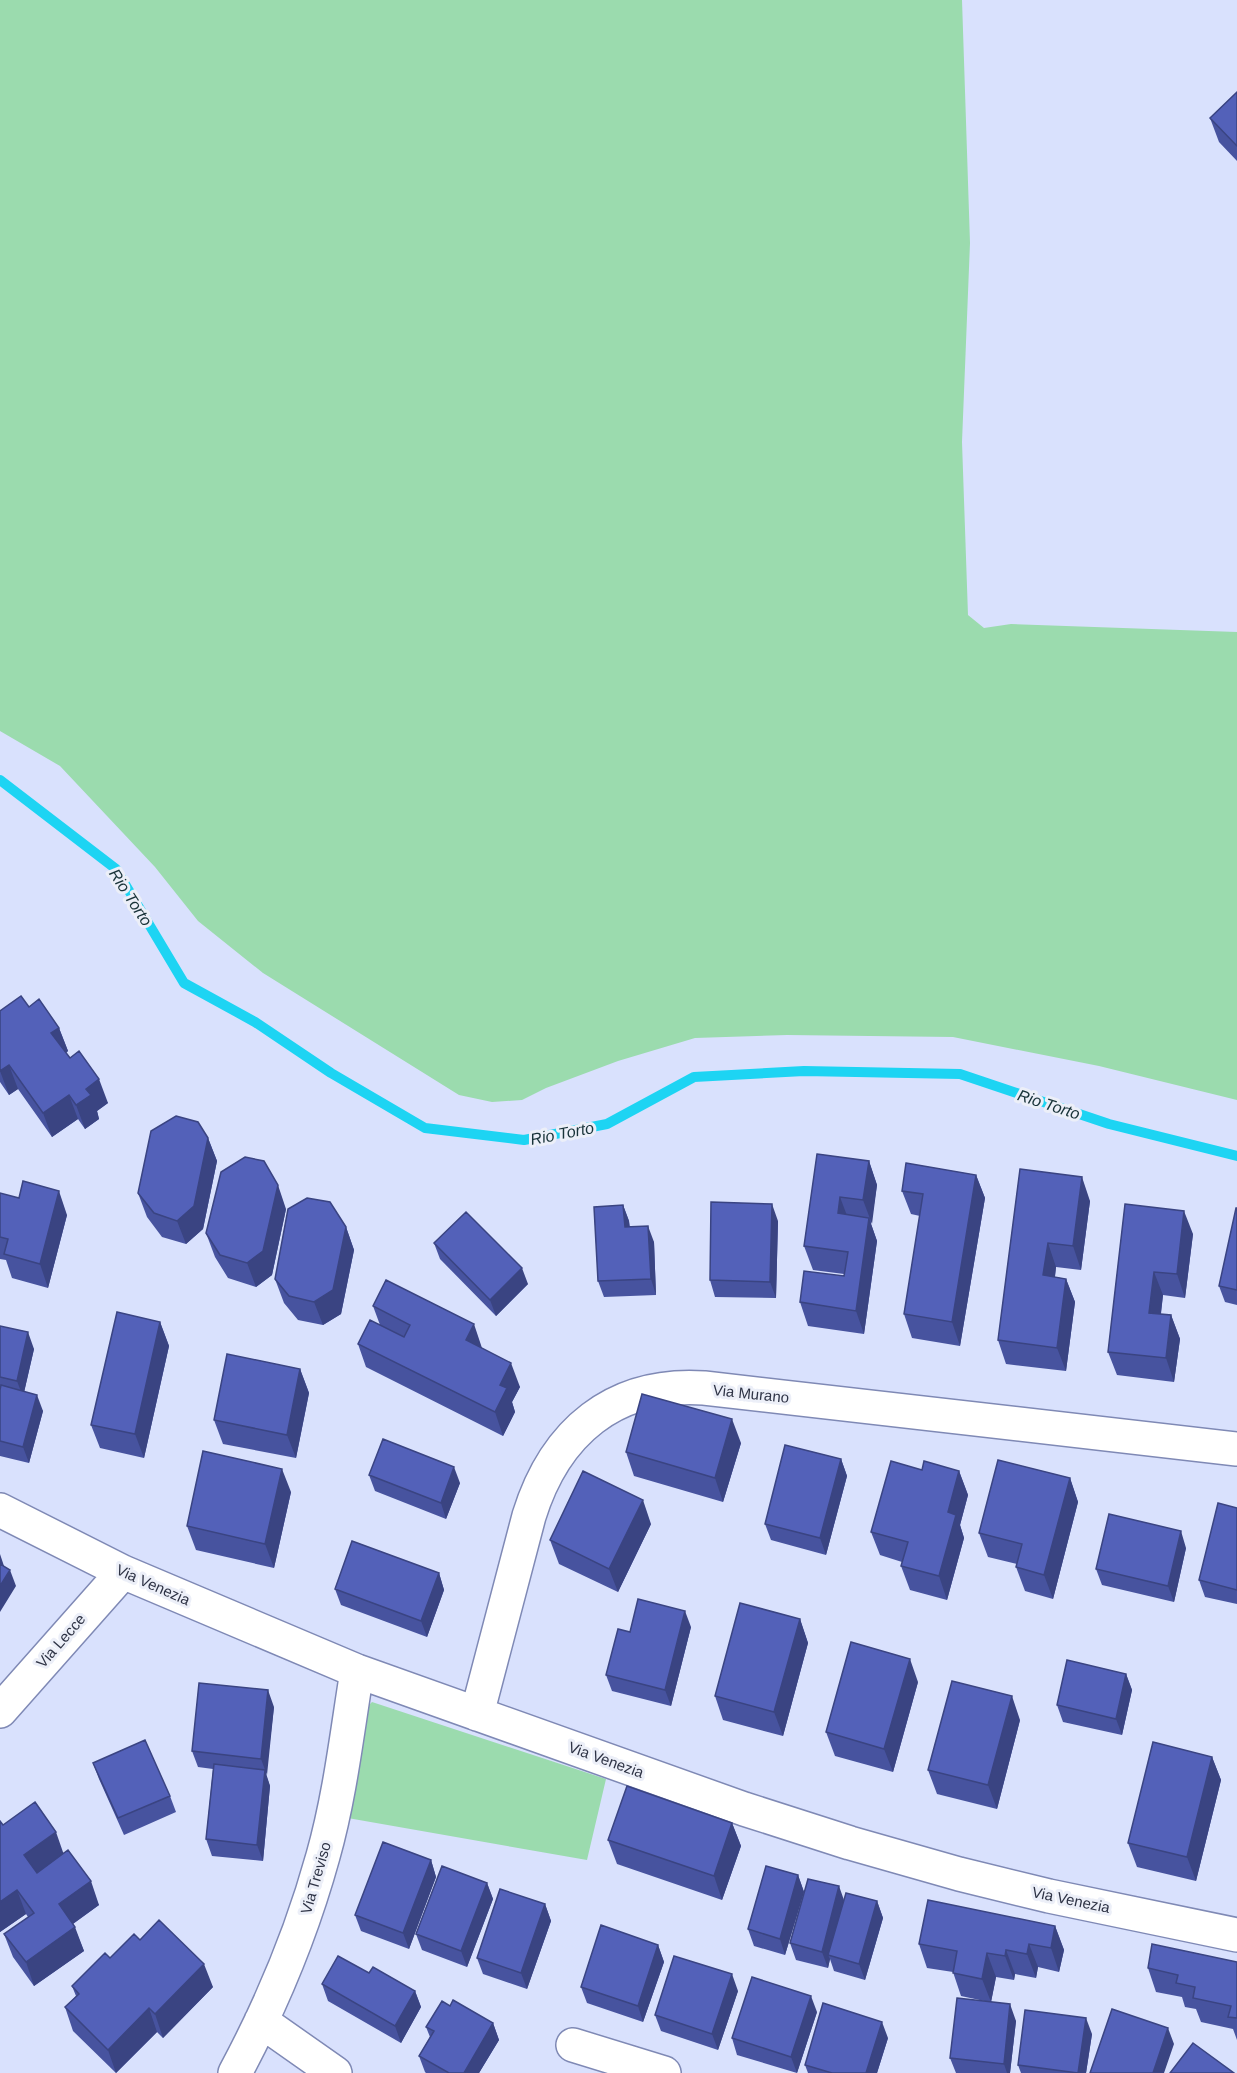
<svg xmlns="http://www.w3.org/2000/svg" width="1237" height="2073" font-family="Helvetica,sans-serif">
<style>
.green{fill:#9bdbae}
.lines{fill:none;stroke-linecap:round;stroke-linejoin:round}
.stream{stroke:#1dd4f3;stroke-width:10}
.street-casing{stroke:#7f89b5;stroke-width:36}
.street{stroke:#fff;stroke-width:33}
.wall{fill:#47539f}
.shaded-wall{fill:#3a4482}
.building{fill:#5361b9;stroke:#3a4482;stroke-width:1.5}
.labels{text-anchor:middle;stroke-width:6;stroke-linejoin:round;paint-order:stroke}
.street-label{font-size:15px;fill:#2e3345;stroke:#eceff8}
.water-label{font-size:16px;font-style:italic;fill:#193339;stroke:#eceff8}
</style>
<rect width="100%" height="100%" fill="#d9e1fd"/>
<path class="green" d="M0,0H962L970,243L962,442L968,615L984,628L1011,624L1237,632V1100L1099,1066L953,1037L787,1035L695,1038L618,1061L546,1088L522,1100L492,1102L459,1095L263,973L198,921L155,867L60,766L0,731Z
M372,1702L606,1779L587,1860L342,1817L362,1712Z"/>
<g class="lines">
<path class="stream" d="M0,780L116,869L184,983L255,1022L331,1073L425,1128L524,1140L607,1124L694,1077L804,1071L960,1074L1109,1124L1237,1156"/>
<g class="street-casing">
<path id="street" d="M0,1510L123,1572L357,1671L744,1809L850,1843L959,1874L1049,1896L1237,1935
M0,1711L123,1572
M477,1714L529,1516C555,1432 614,1382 704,1388L1237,1449
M261,2021L335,2073
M573,2045L664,2073
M235,2073C272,2004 302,1932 323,1856C340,1796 347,1733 357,1671"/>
</g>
<use href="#street" class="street"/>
</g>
<path class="wall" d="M1237,92V161L1219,142L1210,118Z
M29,1007L59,1028L68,1051L66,1053L108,1103L97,1111L99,1119L85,1129L78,1119L52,1137L18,1089L9,1095L0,1082V1011Z
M208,1138L217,1161L203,1229L186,1244L162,1237L147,1217L138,1193Z
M817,1154L869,1161L877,1185L871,1224L877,1241L864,1334L808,1326L800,1302L844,1276V1274L813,1270L804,1246Z
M1020,1169L1090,1201L1081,1270L1056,1267L1055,1277L1066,1279L1075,1302L1066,1371L1006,1364L998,1340Z
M976,1175L985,1198L960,1346L912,1338L904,1314L920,1216L911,1214L902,1191Z
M0,1193L67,1215L48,1288L12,1278L6,1260L0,1259Z
M1125,1204L1193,1234L1185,1298L1163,1295L1161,1314L1171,1315L1180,1339L1174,1382L1117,1375L1108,1352Z
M623,1205L629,1221L630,1227L654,1242L656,1295L604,1297L598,1281Z
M1237,1208V1305L1225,1302L1219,1286Z
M286,1209L272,1275L256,1287L228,1278L215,1257L206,1233Z
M778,1221L776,1298L715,1297L710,1280Z
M346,1227L354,1250L341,1314L323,1325L298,1320L284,1303L275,1279Z
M434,1243L528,1284L496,1316L440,1259Z
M373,1306L482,1348V1349L520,1387L512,1402L515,1412L503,1436L366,1367L358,1344L380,1325Z
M160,1322L169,1346L144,1458L100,1448L91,1425Z
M0,1326L34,1349L24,1392L43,1411L29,1463L0,1456Z
M300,1369L309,1393L296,1458L223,1444L214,1420Z
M741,1443L723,1502L634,1476L626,1452Z
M841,1459L847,1476L826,1555L771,1540L765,1524Z
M922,1470L959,1471L968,1495L960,1525L964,1538L947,1600L910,1590L901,1566L902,1562L880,1555L871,1532Z
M369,1475L460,1483L446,1519L375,1491Z
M1070,1478L1078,1502L1053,1599L1025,1591L1016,1567L1017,1564L988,1557L979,1533Z
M291,1492L274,1568L196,1550L187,1526Z
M1237,1508V1604L1205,1597L1199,1580Z
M651,1524L618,1592L559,1564L550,1540Z
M1186,1548L1174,1602L1102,1585L1096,1569Z
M439,1573L444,1590L427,1637L341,1605L335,1589Z
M800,1619L808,1643L783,1736L723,1720L715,1696Z
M691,1627L671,1706L612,1691L606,1675L630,1632Z
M1126,1674L1132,1690L1122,1735L1063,1722L1057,1705Z
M918,1682L893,1772L835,1756L826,1732Z
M274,1707L266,1775L270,1786L263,1861L212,1856L206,1839L213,1769L198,1767L192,1751Z
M1020,1720L997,1809L937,1794L928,1770Z
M1212,1757L1221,1780L1196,1881L1137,1867L1128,1843Z
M93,1763L170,1796L176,1812L124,1835L99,1779Z
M0,1821L3,1825L64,1853L99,1905L73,1924L84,1951L34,1986L13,1957L4,1934L28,1917L26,1914L0,1932Z
M732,1823L741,1846L722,1900L617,1864L608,1840Z
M431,1860L436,1877L409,1949L361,1931L355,1915Z
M798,1875L804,1892L785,1955L754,1946L748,1929Z
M487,1883L493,1899L467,1967L422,1950L416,1934Z
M844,1900L877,1901L883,1918L865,1980L834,1971L830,1959L828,1968L796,1960L790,1943Z
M545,1904L551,1921L527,1989L483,1974L477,1958Z
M1055,1926L1064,1950L1059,1972L1038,1967L1036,1978L1015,1974L1014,1980L996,1977L991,2002L1016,2021L1010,2073H956L950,2058L989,2002L961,1996L953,1972L927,1968L919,1944Z
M140,1940L213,1987L163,2038L157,2032L116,2073L73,2031L65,2007L76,1996L72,1986L110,1958Z
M658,1945L664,1962L643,2022L587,2003L581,1987Z
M1237,1962V2040L1233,2029L1201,2022L1196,2009L1185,2007L1182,1997L1156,1992L1148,1968Z
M369,1973L415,1991L421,2007L401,2043L328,2001L322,1984Z
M738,1991L718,2050L661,2031L655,2015Z
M450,2006L493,2023L499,2040L479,2073H426L425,2072L419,2056L430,2037L426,2027Z
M817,2012L797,2073L737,2055L732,2038Z
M1092,2034L1086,2073H1021L1018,2065Z
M888,2038L877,2073H808L805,2065Z"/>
<path class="shaded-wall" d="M59,1028L68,1051L60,1057L51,1033Z
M9,1065L18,1089L9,1095L0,1071Z
M99,1079L108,1103L97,1111L99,1119L85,1129L76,1105L86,1089Z
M69,1095L78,1119L52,1137L43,1113Z
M208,1138L217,1161L203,1229L186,1244L177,1221Z
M869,1161L877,1185L872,1224L863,1200Z
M976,1175L985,1198L960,1346L952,1322Z
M1082,1177L1090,1201L1081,1270L1073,1246Z
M278,1185L286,1209L272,1275L256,1287L247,1263Z
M59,1191L67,1215L48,1288L40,1264Z
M840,1197L849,1221L838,1213Z
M772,1204L778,1221L776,1298L770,1282Z
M623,1205L629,1221L630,1243L625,1227Z
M1184,1211L1193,1234L1185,1298L1177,1274Z
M869,1218L877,1241L864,1334L856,1311Z
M648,1226L654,1242L656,1295L651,1279Z
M346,1227L354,1250L341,1314L323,1325L314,1302Z
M1048,1243L1056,1267L1052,1299L1043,1275Z
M522,1268L528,1284L496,1316L490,1300Z
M1154,1272L1163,1295L1158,1336L1149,1313Z
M1066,1279L1075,1302L1066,1371L1057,1348Z
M1171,1315L1180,1339L1174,1382L1166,1358Z
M160,1322L169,1346L144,1458L135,1434Z
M474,1324L482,1348L474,1364L466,1340Z
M28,1332L34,1349L23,1397L17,1381Z
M511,1363L520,1387L512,1402L515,1412L503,1436L495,1412L500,1385Z
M300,1369L309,1393L296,1458L287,1435Z
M37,1395L43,1411L29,1463L23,1447Z
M732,1419L741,1443L723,1502L715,1478Z
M841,1459L847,1476L826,1555L820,1538Z
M454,1467L460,1483L446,1519L441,1503Z
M282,1469L291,1492L274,1568L265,1544Z
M959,1471L968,1495L960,1525L964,1538L947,1600L939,1576L948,1512Z
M1070,1478L1078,1502L1053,1599L1044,1575Z
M643,1500L651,1524L618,1592L609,1569Z
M1181,1531L1186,1548L1174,1602L1168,1586Z
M0,1554L5,1569L0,1575Z
M10,1570L16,1586L0,1612V1586Z
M439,1573L444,1590L427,1637L421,1621Z
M685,1611L691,1627L671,1706L665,1690Z
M800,1619L808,1643L783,1736L774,1712Z
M910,1659L918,1682L893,1772L884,1749Z
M1126,1674L1132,1690L1122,1735L1116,1719Z
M268,1690L274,1707L267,1775L261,1759Z
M1012,1696L1020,1720L997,1809L988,1785Z
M1212,1757L1221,1780L1196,1881L1187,1857Z
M265,1770L270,1786L263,1861L257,1845Z
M732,1823L741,1846L722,1900L714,1876Z
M56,1832L64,1855L32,1879L24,1855Z
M431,1860L436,1877L409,1949L403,1933Z
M798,1875L804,1892L785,1955L780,1939Z
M91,1881L99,1905L67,1928L59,1904Z
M487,1883L493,1899L467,1967L461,1951Z
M839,1886L845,1903L828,1955L830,1959L828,1968L822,1952Z
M17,1890L26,1914L0,1932V1902Z
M877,1901L883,1918L865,1980L859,1964Z
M545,1904L551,1921L527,1989L521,1973Z
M1055,1926L1064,1950L1059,1972L1051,1948Z
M75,1927L84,1951L34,1986L26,1962Z
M1029,1944L1038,1967L1036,1978L1027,1954Z
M658,1945L664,1962L643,2022L638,2006Z
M1006,1950L1015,1974L1014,1980L1005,1956Z
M987,1953L996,1977L991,2002L982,1979Z
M204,1964L213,1987L163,2038L155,2014Z
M732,1974L738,1991L718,2050L712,2034Z
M415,1991L421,2007L401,2043L395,2026Z
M811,1996L817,2012L797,2073L791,2057Z
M1010,2004L1016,2021L1010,2073H1007L1004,2064Z
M149,2008L157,2032L116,2073L108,2050Z
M1086,2018L1092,2034L1086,2073H1078Z
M882,2022L888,2038L877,2073H866Z
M493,2023L499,2040L479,2073H464Z
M1168,2028L1174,2044L1164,2073H1153Z"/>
<path class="building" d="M1237,92V146L1210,118Z
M21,996L29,1007L39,999L59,1028L51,1033L70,1058L79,1051L99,1079L86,1089L91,1095L76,1105L69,1095L43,1113L9,1065L0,1071V1011Z
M176,1116L198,1122L208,1138L194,1206L177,1221L154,1213L138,1193L151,1131Z
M817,1154L869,1161L863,1200L840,1197L838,1213L869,1218L856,1311L800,1302L804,1271L844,1276L848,1252L804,1246Z
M245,1157L264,1161L278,1185L263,1251L247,1263L220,1255L206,1233L221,1172Z
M906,1163L976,1175L952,1322L904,1314L923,1194L902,1191Z
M1020,1169L1082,1177L1073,1246L1048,1243L1043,1275L1066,1279L1057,1348L998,1340Z
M23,1181L59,1191L40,1264L4,1254L8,1239L0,1237V1193L19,1198Z
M307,1198L330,1202L346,1227L333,1290L314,1302L289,1296L275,1279L288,1209Z
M711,1202L772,1204L770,1282L710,1280Z
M1125,1204L1184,1211L1177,1274L1154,1272L1149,1313L1171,1315L1166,1358L1108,1352Z
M623,1205L625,1227L648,1226L651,1279L598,1281L594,1207Z
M1236,1208H1237V1290L1219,1286Z
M466,1212L522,1268L490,1300L434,1243Z
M386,1280L474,1324L466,1340L511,1363L500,1385L507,1388L495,1412L358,1344L370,1320L404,1337L410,1325L373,1306Z
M117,1312L160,1322L135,1434L91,1425Z
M0,1326L28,1332L17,1381L0,1377Z
M227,1354L300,1369L287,1435L214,1420Z
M1,1385L37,1395L23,1447L0,1441V1390Z
M642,1394L732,1419L715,1478L626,1452Z
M383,1439L454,1467L441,1503L369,1475Z
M785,1445L841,1459L820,1538L765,1524Z
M203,1451L282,1469L265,1544L187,1526Z
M998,1460L1070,1478L1044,1575L1016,1567L1022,1544L979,1533Z
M891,1461L922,1470L924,1461L959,1471L948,1512L956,1515L939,1576L901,1566L908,1542L871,1532Z
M583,1471L643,1500L609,1569L550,1540Z
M1218,1503L1237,1508V1590L1199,1580Z
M1109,1514L1181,1531L1168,1586L1096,1569Z
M352,1541L439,1573L421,1621L335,1589Z
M0,1564L10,1570L0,1586Z
M638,1599L685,1611L665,1690L606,1675L618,1629L630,1632Z
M740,1603L800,1619L774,1712L715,1696Z
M851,1642L910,1659L884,1749L826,1732Z
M1067,1660L1126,1674L1116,1719L1057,1705Z
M952,1681L1012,1696L988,1785L928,1770Z
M199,1683L268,1690L261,1759L192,1751Z
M145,1740L170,1796L118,1818L93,1763Z
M1153,1742L1212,1757L1187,1857L1128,1843Z
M214,1764L265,1770L257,1845L206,1839Z
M627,1786L732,1823L714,1876L608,1840Z
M35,1802L56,1832L24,1855L37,1873L68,1850L91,1881L59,1904L75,1927L26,1962L4,1934L34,1913L17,1890L0,1902V1821L3,1825Z
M383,1842L431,1860L403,1933L355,1915Z
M442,1866L487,1883L461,1951L416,1934Z
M766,1866L798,1875L780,1939L748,1929Z
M808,1879L839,1886L822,1952L790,1943Z
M500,1889L545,1904L521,1973L477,1958Z
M846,1893L877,1901L859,1964L828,1955Z
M928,1900L1055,1926L1051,1948L1029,1944L1027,1954L1006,1950L1005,1956L987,1953L982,1979L953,1973L957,1951L919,1944Z
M159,1920L204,1964L155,2014L149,2008L108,2050L65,2007L79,1994L72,1986L105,1953L110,1958L134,1934L140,1940Z
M601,1925L658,1945L638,2006L581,1987Z
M1152,1944L1237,1962V2018L1228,2017L1231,2006L1193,1998L1195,1987L1176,1983L1178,1975L1148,1968Z
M338,1956L369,1973L373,1967L415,1991L395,2026L322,1984Z
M674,1956L732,1974L712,2034L655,2015Z
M752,1977L811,1996L791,2057L732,2038Z
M957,1998L1010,2004L1004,2064L950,2058Z
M453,2000L493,2023L464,2073H449L419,2056L434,2031L426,2027L442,2001L450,2006Z
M823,2003L882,2022L866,2073H832L805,2065Z
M1112,2009L1168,2028L1153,2073H1090Z
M1025,2010L1086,2018L1078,2073L1018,2065Z
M1193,2043L1234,2073H1170Z"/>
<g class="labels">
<g class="street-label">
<text transform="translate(751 1394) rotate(6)" y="5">Via Murano</text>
<text transform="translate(153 1585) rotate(24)" y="5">Via Venezia</text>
<text transform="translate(61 1641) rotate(-49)" y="5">Via Lecce</text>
<text transform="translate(606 1760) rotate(20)" y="5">Via Venezia</text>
<text transform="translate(316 1878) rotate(-74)" y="5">Via Treviso</text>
<text transform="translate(1071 1900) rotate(12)" y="5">Via Venezia</text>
</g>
<g class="water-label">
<text transform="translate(131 897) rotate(57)" y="6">Rio Torto</text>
<text transform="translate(1049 1104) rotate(18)" y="6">Rio Torto</text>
<text transform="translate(562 1133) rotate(-11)" y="6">Rio Torto</text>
</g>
</g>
</svg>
